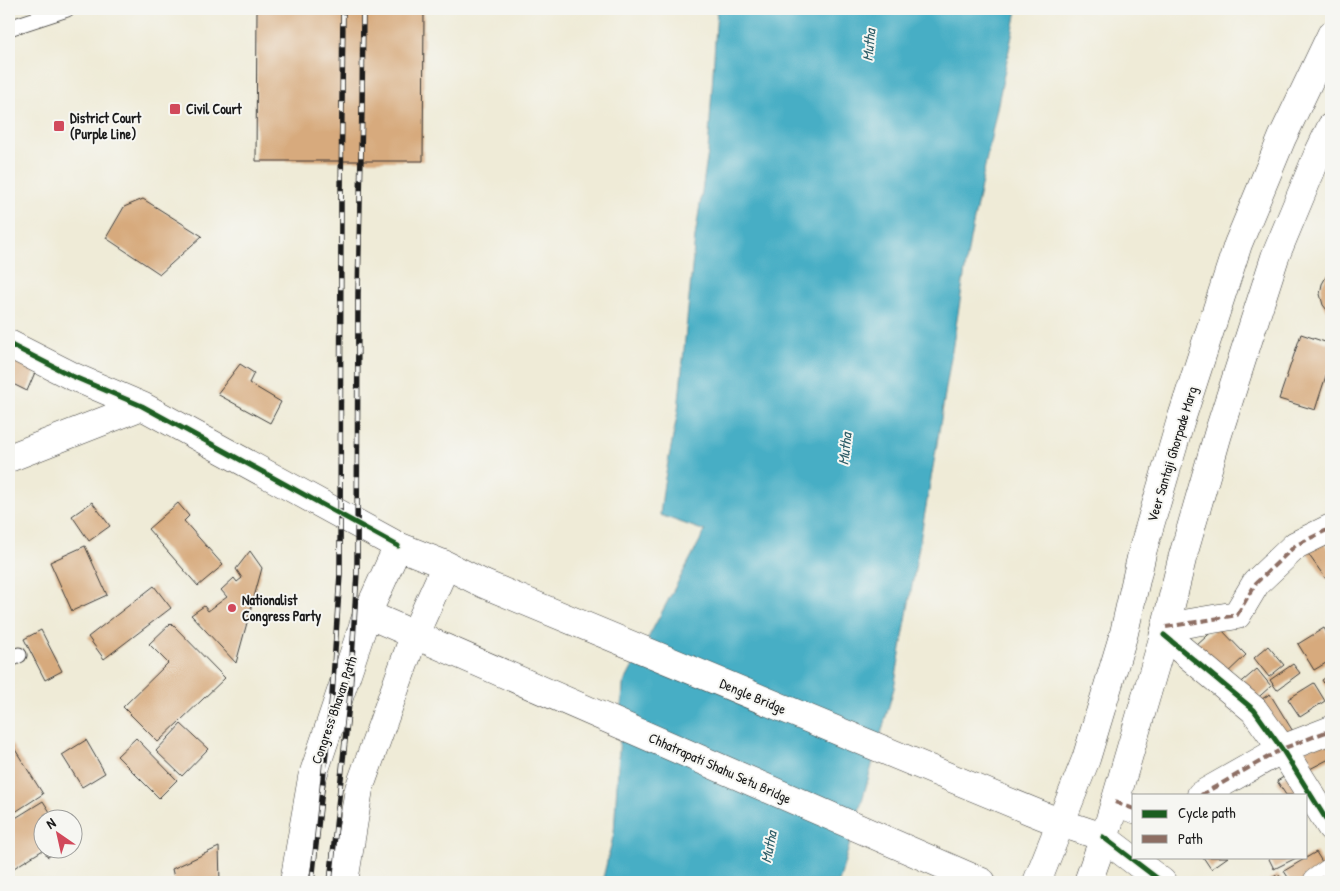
<svg xmlns="http://www.w3.org/2000/svg" width="1340" height="891" font-family="'Patrick Hand',sans-serif">
<style>
.water{fill:#46aec5;stroke:#316570}
.building{fill:#d7aa7d}
.lines{fill:none;stroke-linecap:round;stroke-linejoin:round}
.lane-casing{stroke:#3c3b38;stroke-width:17}
.street-casing{stroke:#3c3b38;stroke-width:29}
.secondary-casing{stroke:#3c3b38;stroke-width:29}
.lane{stroke:#fff;stroke-width:15}
.street{stroke:#fff;stroke-width:28}
.secondary{stroke:#fff;stroke-width:28}
.rail-casing{stroke:#1c1c1c;stroke-width:5.5}
.rail{stroke:#f6f6f2;stroke-width:4;stroke-dasharray:11;stroke-linecap:butt}
.quiet{stroke:#8d6e63;stroke-width:4;stroke-dasharray:8 4;stroke-linecap:butt}
.cycleway-casing{stroke:#f6f6f2;stroke-width:8}
.cycleway{stroke:#1b5e20;stroke-width:5}
.poi-dot{fill:#d1495b;stroke:#f6f6f2;stroke-width:2}
.labels{text-anchor:middle;stroke-width:4;stroke-linejoin:round;paint-order:stroke}
.poi-label{font-size:14px;font-weight:bold;fill:#1c1c1c;stroke:#f6f6f2;text-anchor:start}
.street-label{font-size:14px;fill:#1c1c1c;stroke:#f6f6f2}
.water-label{font-size:15px;font-style:italic;fill:#2f5e68;stroke:#f6f6f2}
</style>
<rect width="100%" height="100%" fill="#f6f6f2"/>
<filter id="ink" filterUnits="userSpaceOnUse"><feTurbulence type="fractalNoise" baseFrequency=".02" numOctaves="2"/><feDisplacementMap in="SourceGraphic" scale="10" xChannelSelector="R" yChannelSelector="G"/><feConvolveMatrix kernelMatrix="1 2 1 2 8 2 1 2 1" color-interpolation-filters="sRGB"/></filter>
<filter id="wash" filterUnits="userSpaceOnUse"><feTurbulence type="fractalNoise" baseFrequency=".0096" numOctaves="4" result="noise"/><feDisplacementMap in="SourceGraphic" scale="20" xChannelSelector="R" yChannelSelector="G"/><feGaussianBlur stdDeviation="1.12" result="paint"/><feColorMatrix in="noise" values="0 0 0 0 0 0 0 0 0 0 0 0 0 0 0 0 0 1.4 0 .05"/><feComposite in="paint" operator="in"/></filter>
<g filter="url(#wash)">
<rect width="100%" height="100%" fill="#efebd7"/>
<path class="water" d="M717,9H1017L1014,26L970,239L936,450L894,688L839,882H602L614,833L623,685L705,531L660,515L664,483L678,411L695,237L708,152Z"/>
<g id="blocks">
<path class="building" d="M257,9H424L423,161H256Z
M143,199L202,236L160,274L106,238L124,207Z
M1331,272V315L1323,305L1320,294L1322,284L1327,275Z
M1301,334L1331,344V360L1315,410L1279,399Z
M10,358L36,370L27,391L9,382Z
M240,364L254,373L249,383L281,402L270,423L217,394Z
M92,502L110,526L89,541L72,516Z
M178,503L189,516L184,521L223,565L198,586L148,529Z
M1322,540L1331,552V575L1326,579L1306,551Z
M85,546L107,595L72,611L50,562Z
M250,551L262,568L236,663L191,615L204,606L208,611L227,597L221,590L234,578L237,582L242,578L236,569Z
M154,586L171,608L104,659L88,637Z
M171,623L225,678L158,742L123,707L168,663L149,644Z
M1218,626L1246,655L1224,676L1196,646Z
M1324,628L1331,640V660L1314,670L1298,644Z
M41,630L62,671L45,680L24,639Z
M1268,646L1284,665L1269,677L1254,658Z
M1293,664L1300,673L1277,690L1270,680Z
M1257,669L1271,686L1252,703L1237,686Z
M1331,674V695L1322,680Z
M1314,683L1325,701L1300,717L1288,699Z
M1270,694L1294,733L1281,741L1257,702Z
M181,724L208,749L182,776L156,751Z
M136,738L177,780L159,798L117,756Z
M9,740L43,794L9,816Z
M86,740L105,773L82,787L62,755Z
M1331,742V758L1306,771L1295,751Z
M1292,772L1306,795H1286L1277,781Z
M43,801L50,812L44,815L46,818H42V848H62L48,857L43,850L9,871V822Z
M219,847L220,882H175L172,869Z
M1316,852L1327,870L1306,882H1291L1284,871Z
M1203,857H1228L1211,869Z
M1268,857H1298L1274,869Z
M1278,874L1284,882H1266Z"/>
</g>
</g>
<g filter="url(#ink)">
<use href="#blocks" fill-opacity="0" stroke="#3c3b38" stroke-width="1"/>
<g class="lines">
<g class="lane-casing">
<path id="lane" d="M9,28L67,9
M9,660L19,655"/>
</g>
<g class="street-casing">
<path id="street" d="M9,344L72,376L142,406L398,546
M9,458L142,406
M1166,627L1237,615L1256,583L1296,545L1331,528
M1164,635L1254,710L1282,749L1331,827
M1201,795L1282,749L1331,730
M1115,802L1134,809
M1103,837L1162,882
M1317,882L1331,872"/>
</g>
<g class="secondary-casing">
<path id="secondary" d="M367,614L982,882
M294,882L312,778L367,614L398,546L446,565L484,584L1031,811L1061,823L1103,837
M344,882L359,789L414,636L446,565
M1037,882L1086,759L1124,633L1143,549L1180,423L1238,244L1282,138L1331,35
M1088,882L1108,826L1162,642L1182,559L1218,434L1275,257L1318,154L1331,127"/>
</g>
<use href="#lane" class="lane"/>
<use href="#street" class="street"/>
<use href="#secondary" class="secondary"/>
<g class="rail-casing">
<path id="rail" d="M312,882L332,696L340,574L341,197L343,9
M330,882L350,694L357,572L358,294L362,108L363,9"/>
</g>
<use href="#rail" class="rail"/>
<path class="quiet" d="M1166,627L1237,615L1256,583L1296,545L1331,528
M1201,795L1282,749L1331,730
M1115,802L1134,809
M1317,882L1331,872"/>
<g class="cycleway-casing">
<path id="cycleway" d="M9,344L72,376L142,406L398,546
M1164,635L1254,710L1282,749L1331,827
M1103,837L1162,882"/>
</g>
<use href="#cycleway" class="cycleway"/>
</g>
</g>
<g class="poi-dot">
<rect x="169" y="103" width="12" height="12" rx="2.5"/>
<rect x="53" y="120" width="12" height="12" rx="2.5"/>
<circle cx="232" cy="608" r="5"/>
</g>
<g class="labels">
<g class="poi-label">
<text x="186" y="114">Civil Court</text>
<text x="70" y="123">District Court<tspan x="70" dy="16">(Purple Line)</tspan></text>
<text x="242" y="605">Nationalist<tspan x="242" dy="16">Congress Party</tspan></text>
</g>
<g class="street-label">
<text transform="translate(1172 454) rotate(-73)" y="5">Veer Santaji Ghorpade Marg</text>
<text transform="translate(753 696) rotate(23)" y="5">Dengle Bridge</text>
<text transform="translate(334 710) rotate(-71)" y="5">Congress Bhavan Path</text>
<text transform="translate(720 768) rotate(24)" y="5">Chhatrapati Shahu Setu Bridge</text>
</g>
<g class="water-label">
<text transform="translate(869 45) rotate(-85)" y="5">Mutha</text>
<text transform="translate(845 449) rotate(-84)" y="5">Mutha</text>
<text transform="translate(769 847) rotate(-79)" y="5">Mutha</text>
</g>
</g>
<rect width="1340" height="891" fill="none" stroke="#f6f6f2" stroke-width="30"/>
<rect x="1132" y="794" width="175" height="65" fill="#f6f6f2" stroke="#9f9f9c"/>
<rect x="1142" y="810" width="25" height="8" fill="#1b5e20" stroke="#9f9f9c"/>
<text x="1178" y="818" font-size="15" fill="#1c1c1c">Cycle path</text>
<rect x="1142" y="835" width="25" height="8" fill="#8d6e63" stroke="#9f9f9c"/>
<text x="1178" y="844" font-size="15" fill="#1c1c1c">Path</text>
<g transform="translate(58 834) rotate(326)"><circle r="24" fill="#f6f6f2" stroke="#9f9f9c"/>
<path d="M0-4L9 19L0 12L-9 19Z" fill="#d1495b"/>
<text y="-8" font-size="14" font-weight="bold" text-anchor="middle" fill="#1c1c1c">N</text>
</g>
</svg>
